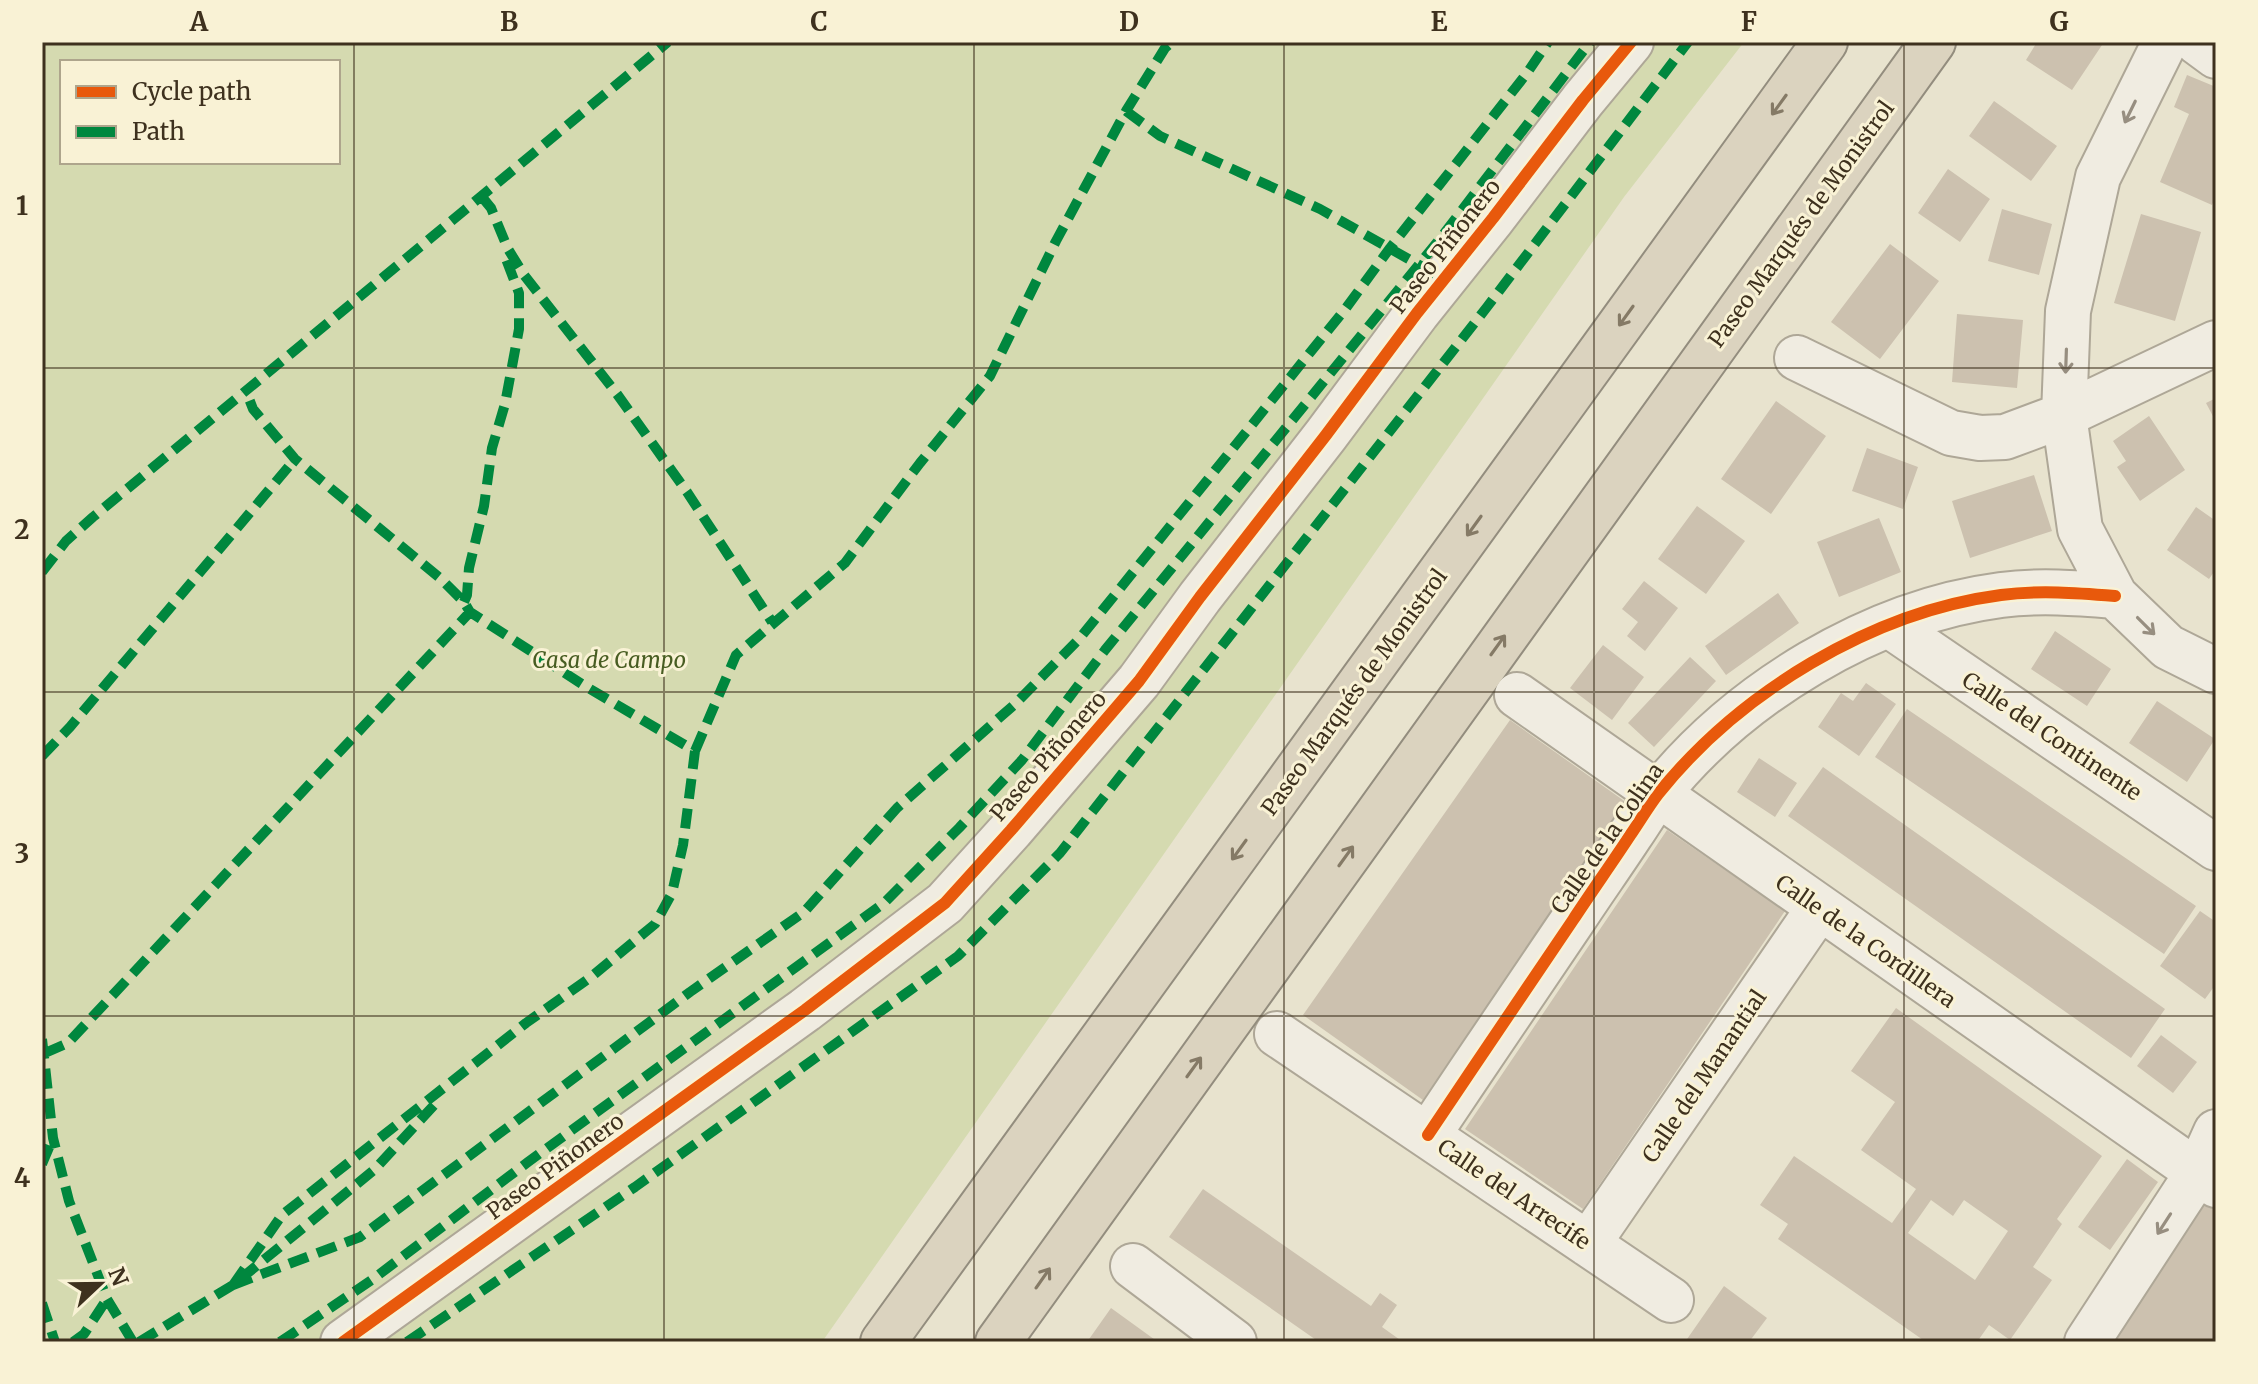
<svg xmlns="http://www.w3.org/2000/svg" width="2258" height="1384" font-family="Merriweather,serif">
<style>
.green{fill:#d5dab0;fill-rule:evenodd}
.building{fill:#ccc1af;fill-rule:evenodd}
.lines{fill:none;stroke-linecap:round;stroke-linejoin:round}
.minor-casing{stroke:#aea797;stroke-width:48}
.motorway-casing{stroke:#938d7e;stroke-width:48}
.minor{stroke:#f0ece1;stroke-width:44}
.motorway{stroke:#dbd3bf;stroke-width:44}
.quiet{stroke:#00873e;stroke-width:10;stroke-dasharray:20 10;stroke-linecap:butt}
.cycleway-casing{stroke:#f9f2d5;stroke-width:17}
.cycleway{stroke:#e8590c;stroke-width:12}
.oneway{stroke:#857a66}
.oneway2{stroke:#978e80}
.grid{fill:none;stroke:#3e311e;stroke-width:2;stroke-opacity:0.55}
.labels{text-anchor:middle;stroke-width:6;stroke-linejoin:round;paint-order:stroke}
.street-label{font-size:22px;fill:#3e311e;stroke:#f9f2d5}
.park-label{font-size:22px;font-style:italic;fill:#485d22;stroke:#f9f2d5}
.neatline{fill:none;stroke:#3e311e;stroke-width:3}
.grid-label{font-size:26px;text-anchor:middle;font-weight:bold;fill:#3e311e}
</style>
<rect width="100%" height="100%" fill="#e8e3ce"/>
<path class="green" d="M42,42H1744L1624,197L822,1342H42ZM62,62H338V162H62Z"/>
<path class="building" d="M2037,42H2104L2072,90L2026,60Z
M2187,75L2216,87L2214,101L2216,102V196L2212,205L2160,182L2189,114L2174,107Z
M1994,101L2057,146L2031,181L1969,136Z
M1948,169L1990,199L1960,242L1918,213Z
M2002,209L2052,224L2039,275L1988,261Z
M2141,214L2201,232L2175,321L2114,303Z
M1890,244L1939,281L1880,359L1831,322Z
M1957,314L2023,320L2017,388L1952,382Z
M2216,398V422L2206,403Z
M1776,401L1826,436L1771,514L1721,479Z
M2149,416L2185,470L2140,501L2117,467L2126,461L2113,441Z
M1867,448L1918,467L1903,509L1852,491Z
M2034,475L2052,531L1970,558L1952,501Z
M1697,506L1745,541L1706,594L1658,559Z
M2196,507L2216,521V569L2209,579L2167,550Z
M1879,518L1901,572L1839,597L1817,542Z
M1644,581L1678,608L1645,651L1627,636L1638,622L1622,609Z
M1778,593L1799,623L1726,675L1705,646Z
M2055,631L2111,669L2087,706L2031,669Z
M1603,645L1644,677L1612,720L1570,688Z
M1690,657L1716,681L1654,747L1628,723Z
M1866,683L1896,704L1859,756L1818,727L1841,693L1853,701Z
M2157,701L2215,739L2187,782L2129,743Z
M1907,709L2196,906L2164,954L1875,757Z
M1510,720L1630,805L1423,1100L1303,1015Z
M1759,758L1797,783L1775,817L1737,792Z
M1823,767L2165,1009L2131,1058L1788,816Z
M1667,830L1785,911L1583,1209L1465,1129Z
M2200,911L2216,922V984L2205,999L2160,966Z
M1896,1008L2102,1156L2057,1219L2062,1224L2033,1267L2052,1280L2010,1340L1989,1325L1977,1342H1926L1778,1239L1788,1224L1760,1205L1794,1156L1892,1223L1916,1189L1861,1150L1895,1102L1851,1071ZM1931,1200L1953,1216L1964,1200L2008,1231L1975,1280L1908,1233Z
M2161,1035L2197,1062L2173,1093L2137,1066Z
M2127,1159L2158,1182L2110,1250L2078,1227Z
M1203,1189L1371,1306L1380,1293L1397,1305L1382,1327L1403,1342H1319L1169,1237Z
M2202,1199L2216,1209V1342H2108Z
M1724,1286L1767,1318L1749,1342H1685Z
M1111,1308L1158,1342H1087Z"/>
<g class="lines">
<g class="minor-casing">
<path id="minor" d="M2165,42L2098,177L2068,311L2064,415L2080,529L2115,596L2168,647L2216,671
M2197,42L2216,56
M1797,358L1951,433L1980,438L2005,437L2064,415L2216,343
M1889,625L2216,848
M1517,695L2216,1185
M1277,1034L1671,1300
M1428,1135C1476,1063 1525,991 1573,920C1592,891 1612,863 1631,834C1640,821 1648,807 1658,794C1739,693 1871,612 2001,595C2039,590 2077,593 2115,596
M1588,1244L1819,908
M1133,1266L1234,1342
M343,1342L805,1010L945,903L1011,830L1139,681L1200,597L1326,435L1417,313L1493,218L1583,100L1631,42
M2087,1342L2198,1172L2216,1132"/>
</g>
<g class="motorway-casing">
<path id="motorway" d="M883,1342L1825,42
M998,1342L1933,42"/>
</g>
<use href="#minor" class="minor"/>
<use href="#motorway" class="motorway"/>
<path class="quiet" d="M1126,111L1160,136L1320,209L1444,279
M482,197L491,208L508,249L524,275L617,394L687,492L772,622
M42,572L66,541L93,517L668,42
M464,602L467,595L469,568L484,506L492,448L505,404L519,329V293L506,259
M695,751L736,655L845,563L920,463L990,376L1056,241L1126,111L1165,48L1172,42
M42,756L70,727L295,459
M42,1039L53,1138L69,1201L107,1299L133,1342
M45,1053L68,1043L470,612
M42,1164L53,1138
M233,1285L360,1237L690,992L804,912L897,808L1015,704L1080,638L1346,308L1390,248L1527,73L1548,42
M233,1285L282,1215L526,1023L591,977L655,924L672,893L683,845L695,751L585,686L470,612L464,602L440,578L295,459L253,409L246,391
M42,1303L55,1342
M73,1342L84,1334L107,1299
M139,1342L233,1285L374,1170L436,1103
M280,1342L373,1279L528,1162L884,903L959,828L1022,760L1105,650L1443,235L1590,42
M407,1342L635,1187L958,956L1060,853L1487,307L1688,42"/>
<g class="cycleway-casing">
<path id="cycleway" d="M1428,1135C1476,1063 1525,991 1573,920C1592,891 1612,863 1631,834C1640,821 1648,807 1658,794C1739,693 1871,612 2001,595C2039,590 2077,593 2115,596
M343,1342L805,1010L945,903L1011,830L1139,681L1200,597L1326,435L1417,313L1493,218L1583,100L1631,42"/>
</g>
<use href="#cycleway" class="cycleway"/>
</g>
<defs><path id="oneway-shaft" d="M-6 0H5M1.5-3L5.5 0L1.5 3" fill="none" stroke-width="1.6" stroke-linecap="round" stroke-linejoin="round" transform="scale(2)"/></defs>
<g class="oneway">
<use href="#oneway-shaft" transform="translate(1779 105) rotate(126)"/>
<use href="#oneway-shaft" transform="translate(1626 316) rotate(126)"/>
<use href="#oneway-shaft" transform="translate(1474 526) rotate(126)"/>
<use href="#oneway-shaft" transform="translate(1498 645) rotate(-54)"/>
<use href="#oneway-shaft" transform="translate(1239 850) rotate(126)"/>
<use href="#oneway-shaft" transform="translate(1346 856) rotate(-54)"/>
<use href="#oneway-shaft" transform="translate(1194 1067) rotate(-54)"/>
<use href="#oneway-shaft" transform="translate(1043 1278) rotate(-55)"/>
</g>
<g class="oneway2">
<use href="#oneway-shaft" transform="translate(2130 112) rotate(116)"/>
<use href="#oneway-shaft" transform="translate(2066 361) rotate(92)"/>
<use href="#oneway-shaft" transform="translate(2146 626) rotate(45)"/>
<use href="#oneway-shaft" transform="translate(2164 1224) rotate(123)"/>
</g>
<path class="grid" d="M354,42V1342M664,42V1342M974,42V1342M1284,42V1342M1594,42V1342M1904,42V1342M42,368H2216M42,692H2216M42,1016H2216"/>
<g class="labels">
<g class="street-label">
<text transform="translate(1801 224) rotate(-54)" y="8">Paseo Marqués de Monistrol</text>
<text transform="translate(1445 246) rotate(-52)" y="8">Paseo Piñonero</text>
<text transform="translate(1354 692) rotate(-54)" y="8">Paseo Marqués de Monistrol</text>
<text transform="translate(2052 736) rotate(34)" y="8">Calle del Continente</text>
<text transform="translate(1048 756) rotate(-49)" y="8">Paseo Piñonero</text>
<text transform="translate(1607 838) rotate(-55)" y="8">Calle de la Colina</text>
<text transform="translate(1866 941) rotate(35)" y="8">Calle de la Cordillera</text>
<text transform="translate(1704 1076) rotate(-56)" y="8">Calle del Manantial</text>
<text transform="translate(555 1166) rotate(-36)" y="8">Paseo Piñonero</text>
<text transform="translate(1514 1194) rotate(34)" y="8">Calle del Arrecife</text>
</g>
<g class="park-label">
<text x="609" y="668">Casa de Campo</text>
</g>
</g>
<rect width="2258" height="1384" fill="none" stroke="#f9f2d5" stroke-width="88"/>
<rect x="60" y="60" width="280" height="104" fill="#f9f2d5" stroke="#aea58c" stroke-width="2"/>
<rect x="76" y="86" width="40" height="12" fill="#e8590c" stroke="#aea58c" stroke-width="2"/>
<text x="132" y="100" font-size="24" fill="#3e311e">Cycle path</text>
<rect x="76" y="126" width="40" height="12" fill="#00873e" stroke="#aea58c" stroke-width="2"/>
<text x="132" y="140" font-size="24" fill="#3e311e">Path</text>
<g transform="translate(100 1284) rotate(68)" stroke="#f9f2d5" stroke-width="6" paint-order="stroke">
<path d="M0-6L14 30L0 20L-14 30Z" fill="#3e311e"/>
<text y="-12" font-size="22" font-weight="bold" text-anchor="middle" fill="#3e311e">N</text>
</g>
<rect x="44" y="44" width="2170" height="1296" class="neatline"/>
<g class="grid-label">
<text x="199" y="31">A</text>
<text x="509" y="31">B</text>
<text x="819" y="31">C</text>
<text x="1129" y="31">D</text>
<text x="1439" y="31">E</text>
<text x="1749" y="31">F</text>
<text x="2059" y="31">G</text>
<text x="22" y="215">1</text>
<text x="22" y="539">2</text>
<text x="22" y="863">3</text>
<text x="22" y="1187">4</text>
</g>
</svg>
